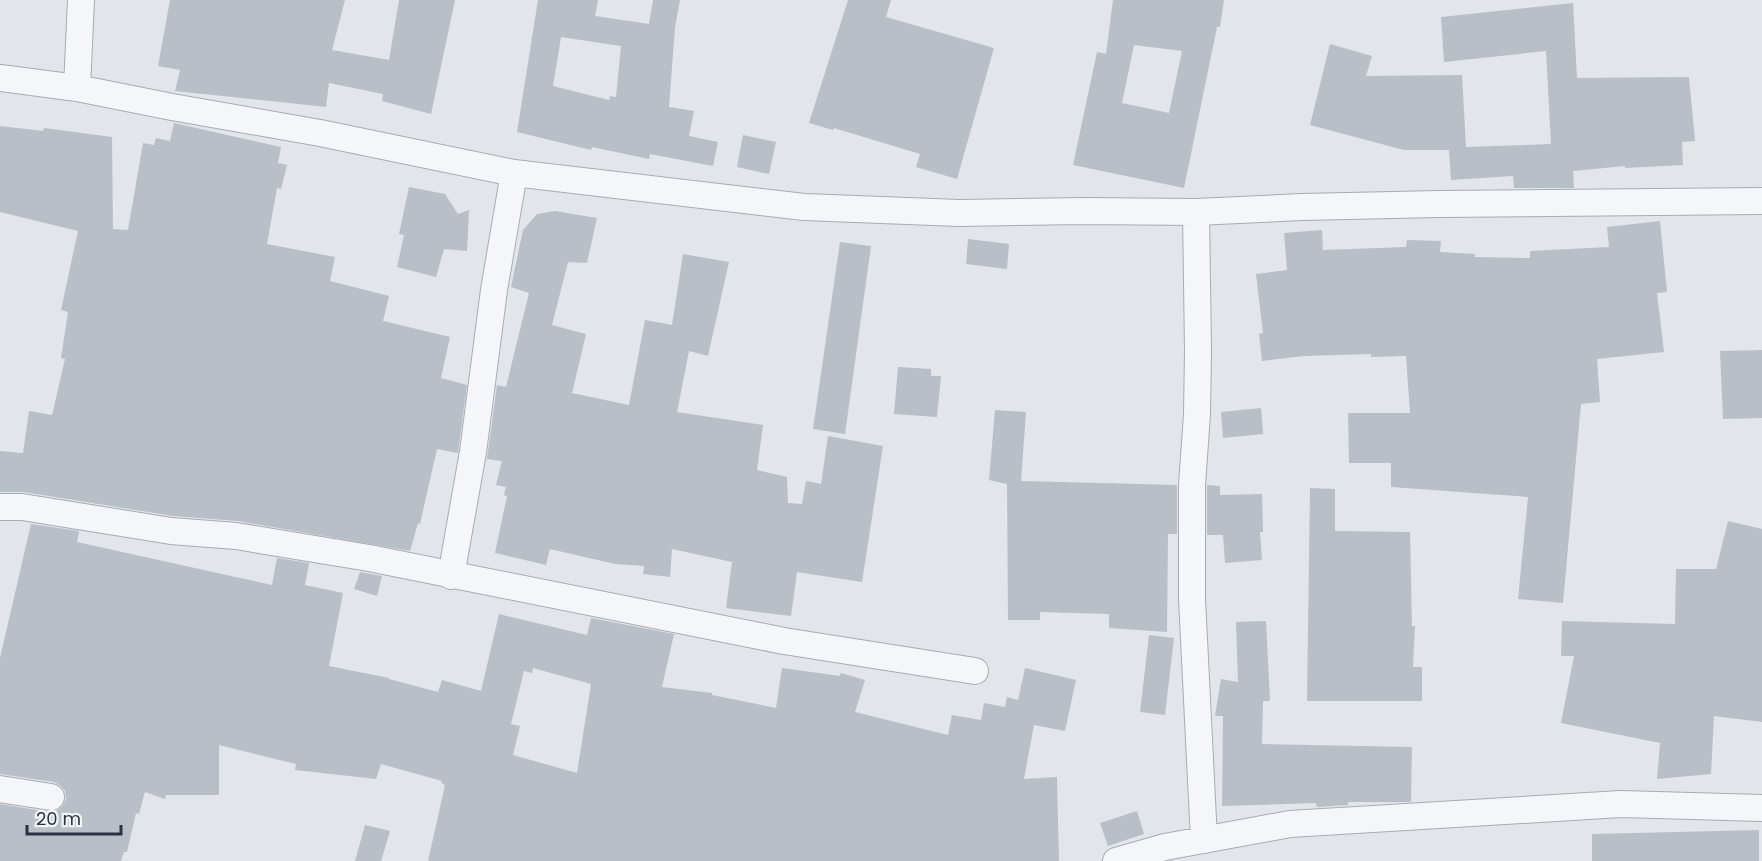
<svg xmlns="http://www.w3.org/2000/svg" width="1762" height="861" font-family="Poppins,sans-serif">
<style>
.building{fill:#b9bfc7;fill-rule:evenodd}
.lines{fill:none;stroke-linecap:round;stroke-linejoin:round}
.street-casing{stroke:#a7acb4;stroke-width:28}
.street{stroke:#f5f6f9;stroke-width:26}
</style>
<rect width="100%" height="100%" fill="#e2e5ea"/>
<path class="building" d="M170,0H345L332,50L389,60L399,0H455L431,114L382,101L383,94L329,83L326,107L175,91L180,70L158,66Z
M538,0H598L595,16L649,24L653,0H680L675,27L669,107L694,111L689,136L718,142L713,166L650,154L649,159L592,147L591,150L517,132ZM561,37L621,46L616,97L610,96L609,100L553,86Z
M848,0H891L886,17L994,48L957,179L916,167L920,154L834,128L833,130L809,123Z
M1113,0H1224L1220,27H1217L1184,188L1073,165L1097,52L1106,54ZM1134,45L1182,51L1169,113L1122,103Z
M1573,3L1577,78L1689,77L1695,141L1682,142L1683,165L1625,168V166L1573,171L1574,188H1514L1513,176L1451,180L1449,150H1404L1310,125L1330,44L1372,56L1366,76L1462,75L1466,147L1551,144L1546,51L1444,62L1441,17Z
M174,123L281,147L278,163L287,165L281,189L277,188L267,244L335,257L330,281L389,296L383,321L450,337L441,378L467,385L458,453L437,449L420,524L418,523L410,551L238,521L173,516L24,492H0V451L23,453L29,411L52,415L65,359L61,358L68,312L61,310L78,231L0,212V126L43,131L44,128L112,137L113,229L128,230L143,143L154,145L156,138L170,141Z
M743,135L776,142L769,174L737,167Z
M409,187L445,194L458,214L469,210L467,251L444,249L436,277L397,267L404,235L399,234Z
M555,211L597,218L587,263L568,262L552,325L586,334L572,393L629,405L645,320L672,325L683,254L729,262L708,356L689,351L677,412L763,425L757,470L787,477L788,503L802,504L806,481L821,484L828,436L883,446L862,582L797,572L791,616L726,608L732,562L672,549L670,577L643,574L644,566L615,564L550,549L546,565L495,553L507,496L504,495L506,487L496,485L502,461L487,459L497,385L506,387L529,293L511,287L523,230L537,214Z
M1660,221L1667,292L1657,293L1664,352L1597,359L1600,402L1581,404L1563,603L1518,599L1528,497L1391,487V463H1349L1348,413H1410L1406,356L1371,357V354L1304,356L1262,361L1259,334L1263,333L1256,274L1287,270L1284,233L1322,230L1323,250L1406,247L1407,240L1441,241L1440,252L1475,254V257L1530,258V251L1609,247L1607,227Z
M968,239L1009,244L1007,269L966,264Z
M840,242L871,246L845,434L813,429Z
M1762,350V418L1723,419L1720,351Z
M898,367L931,369V376H941L937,417L894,414Z
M1261,408L1263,434L1223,438L1221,412Z
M995,410L1026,412L1021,481L1177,485V534H1168L1167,632L1109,628V614L1040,612V620H1008L1007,484L989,480Z
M1207,485L1220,486V495L1262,494L1263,532H1260L1262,560L1225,563L1223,535H1207Z
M1310,488L1335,489V531L1410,532L1412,626H1415L1413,667H1422V701H1307Z
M1728,521L1762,529V722L1714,716L1711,774L1657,779L1660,743L1561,723L1574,656H1561L1562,621L1675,624L1676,569H1716Z
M31,524L79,531L77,542L272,585L277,558L309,563L305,585L343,593L329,666L389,678V679L438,692L442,680L481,691L499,614L587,635L591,618L674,634L662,687L712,693V695L776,708L782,668L840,676L841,673L865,680L855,712L948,735L952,715L981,720L984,703L1005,707L1007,697L1018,700L1025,668L1076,680L1065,731L1034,725L1024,779L1057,777L1059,861H428L445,785L441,783L442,781L381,764L376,779L295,770L296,764L219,745V795H166L165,799L145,792L139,814L136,813L127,852H124L121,861H0V804L49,812L56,811L62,807L66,799L65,791L60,785L54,782L0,774V658ZM533,668L591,684L577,773L513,755L520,726L511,724L524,671L532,673Z
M360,572L382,576L377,596L354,589Z
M1266,621L1270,701H1263L1262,744L1412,747L1411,802H1348V805L1317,807L1316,803L1222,806L1223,716H1215L1221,679L1238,682L1236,622Z
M1149,635L1174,638L1165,715L1140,712Z
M1137,811L1144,834L1108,846L1100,823Z
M365,825L390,831L381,861H355Z
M1759,830V861H1592V834Z"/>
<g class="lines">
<g class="street-casing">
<path id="street" d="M0,78L77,88L172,107L320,133L514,173L804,207L959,213L1084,211L1196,212L1302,207L1439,204L1762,201
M77,88L81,0
M1196,212L1198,351L1197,414L1192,485V599L1204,840
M0,507H22L171,531L236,536L369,558L784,641L975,671
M451,576L473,452L494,290L514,173
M0,789L51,797
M1116,861L1165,847L1290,824L1621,804L1762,808"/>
</g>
<use href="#street" class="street"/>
</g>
<path d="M27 825v9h94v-9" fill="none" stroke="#2a3342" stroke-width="3"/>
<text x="36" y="825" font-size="18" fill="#2a3342" stroke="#f2f4f8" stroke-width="4.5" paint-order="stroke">20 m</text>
</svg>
